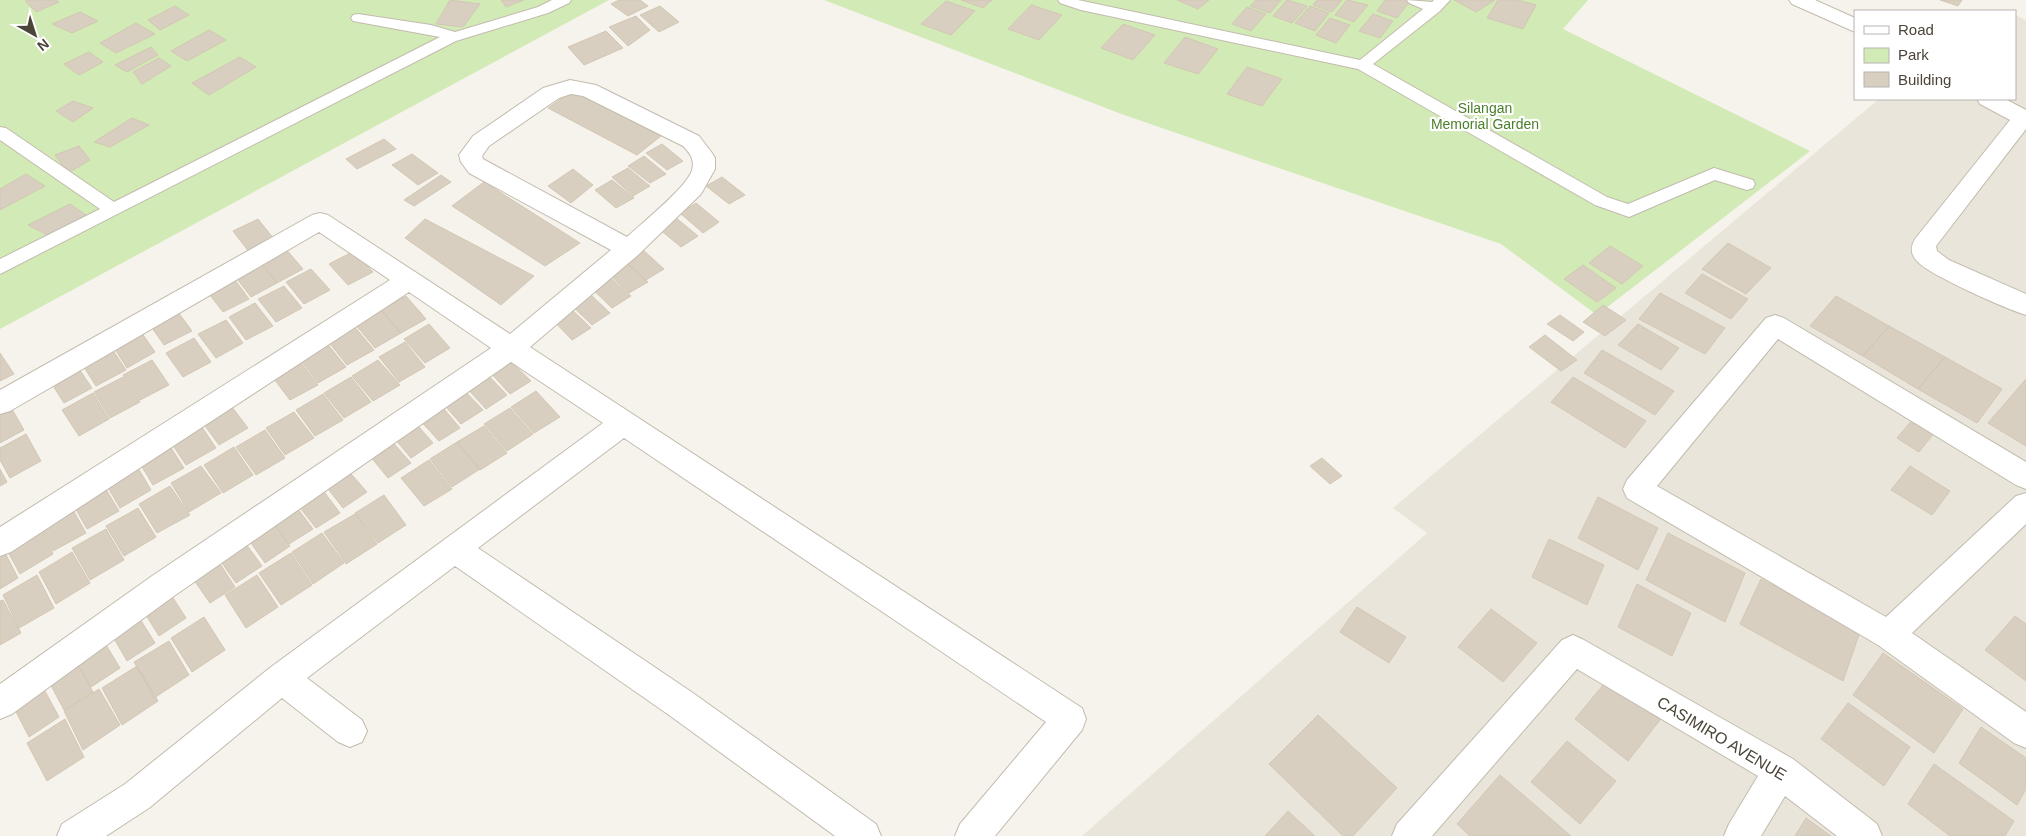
<svg xmlns="http://www.w3.org/2000/svg" width="2026" height="836" font-family="Arial,sans-serif">
<style>
.residential{fill:#eae5da}
.green{fill:#d2eab5}
.building{fill:#d8cfc1;stroke:#d3c7b4}
.lines{fill:none;stroke-linecap:round;stroke-linejoin:round}
.service-casing{stroke:#c2bbae;stroke-width:2}
.minor-casing{stroke:#c2bbae;stroke-width:2}
.service{fill:#fff;fill-rule:evenodd}
.minor{fill:#fff;fill-rule:evenodd}
.labels{text-anchor:middle;stroke-width:4.5;stroke-linejoin:round;paint-order:stroke}
.park-label{font-size:14px;fill:#4a7f2a;stroke:#fff}
.near-street-label{font-size:16px;fill:#4b4439;stroke:#fff}
</style>
<rect width="100%" height="100%" fill="#f6f3ec"/>
<path class="residential" d="M2015,15L2026,20V836H1082L1427,533L1393,508L1879,99H2015Z"/>
<path class="green" d="M0,0H609L0,329Z
M824,0H1588L1563,29L1810,151L1597,315L1501,244L1124,115Z"/>
<path class="building" d="M27,0H56L59,2L36,12L25,1Z
M450,0L480,4L463,27L436,24Z
M501,0H524L506,7Z
M619,0H640L648,6L628,16L611,4Z
M961,0H992L983,8Z
M1177,0H1209L1198,9Z
M1256,0H1281L1270,13L1250,6Z
M1287,0L1307,6L1292,23L1273,16Z
M1317,0H1342L1332,12L1313,5Z
M1347,0L1368,5L1354,22L1335,15Z
M1385,0H1406L1410,1L1397,18L1377,11Z
M1454,0H1495L1476,12Z
M1498,0H1518L1536,5L1523,29L1487,18Z
M1940,0H1962L1958,6Z
M946,1L975,11L951,35L921,24Z
M1031,5L1062,15L1039,40L1008,29Z
M175,6L189,15L160,30L148,20Z
M660,6L679,22L659,32L640,15Z
M1310,6L1329,13L1315,31L1295,23Z
M1247,7L1266,14L1251,31L1232,24Z
M80,12L98,21L72,33L52,24Z
M1373,14L1393,21L1380,38L1359,31Z
M636,16L650,30L628,46L609,27Z
M1330,18L1350,25L1336,43L1316,35Z
M136,23L155,34L116,53L100,43Z
M1123,24L1155,35L1133,60L1101,48Z
M209,30L226,40L187,61L171,51Z
M606,31L623,48L584,65L568,47Z
M1185,37L1218,49L1198,74L1164,63Z
M151,47L158,55L127,72L115,65Z
M89,52L103,62L79,75L64,64Z
M240,57L256,67L209,95L192,83Z
M159,58L171,66L142,84L133,72Z
M1247,67L1282,79L1262,106L1227,94Z
M572,91L661,136L637,155L548,108Z
M73,101L93,108L73,122L56,111Z
M132,118L149,125L110,147L94,142Z
M384,139L396,149L357,169L346,159Z
M662,144L683,161L667,170L646,153Z
M79,146L90,160L68,173L55,155Z
M412,154L438,173L418,185L392,165Z
M644,156L666,174L650,183L628,166Z
M628,168L650,186L633,196L612,177Z
M573,169L593,185L571,203L548,186Z
M26,174L45,186L0,210V189Z
M441,175L451,182L414,206L404,200Z
M722,177L745,195L729,204L706,186Z
M612,180L634,198L616,208L595,190Z
M484,182L580,243L545,266L452,206Z
M696,203L719,222L703,233L680,213Z
M70,204L86,215L49,236L28,225Z
M675,217L698,236L681,247L658,228Z
M258,219L274,239L249,252L233,231Z
M425,219L534,276L501,305L405,238Z
M1728,243L1771,268L1746,294L1702,269Z
M1610,246L1643,266L1622,284L1589,263Z
M285,248L303,269L277,283L260,261Z
M642,249L664,269L646,280L624,260Z
M354,251L373,272L348,285L329,264Z
M259,261L277,283L251,297L234,275Z
M624,261L648,282L629,293L606,272Z
M1583,265L1616,288L1597,302L1564,279Z
M311,269L330,290L304,304L286,282Z
M1702,274L1748,299L1731,319L1685,293Z
M232,276L249,299L223,312L206,290Z
M608,276L631,296L612,308L589,286Z
M284,286L302,308L276,322L258,299Z
M588,292L610,313L592,325L569,303Z
M1660,293L1725,328L1705,354L1639,319Z
M406,296L426,319L401,333L381,310Z
M1836,296L1889,326L1863,356L1810,326Z
M255,303L273,326L246,340L229,317Z
M1603,305L1626,320L1605,336L1583,322Z
M568,306L591,328L572,340L550,317Z
M175,308L192,331L164,345L148,322Z
M381,310L401,333L375,348L355,324Z
M1560,315L1584,332L1573,341L1547,324Z
M226,320L243,343L216,358L198,334Z
M429,324L450,348L425,363L404,339Z
M1638,324L1679,348L1661,370L1618,345Z
M354,326L374,350L347,365L328,341Z
M1889,326L1945,357L1918,389L1863,356Z
M139,329L155,352L127,368L111,343Z
M1545,335L1577,360L1561,371L1529,347Z
M194,338L211,362L183,377L166,353Z
M326,342L346,367L318,383L299,358Z
M405,342L425,367L399,382L379,357Z
M110,346L126,370L96,386L80,361Z
M1602,350L1674,391L1655,415L1584,373Z
M0,353L14,374L0,381Z
M1945,357L2002,389L1977,423L1918,389Z
M507,358L531,381L510,394L488,370Z
M298,359L318,385L290,400L271,375Z
M152,360L169,385L140,400L123,375Z
M378,360L400,385L373,401L352,376Z
M77,366L92,388L64,403L50,381Z
M484,371L507,395L486,409L463,384Z
M123,377L140,402L110,418L94,392Z
M351,377L371,402L344,418L324,393Z
M1573,377L1646,421L1625,448L1551,402Z
M2026,379V446L1988,423Z
M460,386L483,410L461,424L439,399Z
M536,391L560,417L534,433L511,407Z
M93,393L109,419L79,436L62,410Z
M323,394L343,420L315,436L296,410Z
M438,402L460,428L439,441L416,416Z
M229,403L248,428L219,445L200,419Z
M9,404L24,430L0,443V408Z
M510,408L533,434L507,451L484,424Z
M294,412L314,438L285,455L266,428Z
M411,418L433,443L411,458L389,432Z
M1913,419L1935,432L1919,452L1897,438Z
M198,421L216,448L186,465L168,438Z
M484,426L507,453L480,470L457,442Z
M265,430L285,458L256,475L236,447Z
M26,434L41,461L10,478L0,460V448Z
M388,437L411,463L388,478L366,451Z
M166,440L184,468L153,485L136,457Z
M457,442L480,469L452,487L430,459Z
M234,447L253,475L223,493L204,465Z
M1322,458L1342,476L1330,484L1310,466Z
M429,460L452,489L424,506L401,478Z
M134,461L151,490L120,508L103,479Z
M201,466L221,493L189,512L171,483Z
M344,466L367,492L343,508L321,480Z
M1910,466L1950,491L1932,515L1891,490Z
M0,469L7,482L0,486Z
M101,481L119,511L87,529L70,499Z
M319,485L340,513L316,528L294,500Z
M170,486L190,515L157,533L139,504Z
M384,495L406,525L378,543L355,513Z
M1598,497L1658,528L1638,570L1578,538Z
M292,501L313,529L289,544L268,516Z
M69,503L86,533L53,551L37,521Z
M138,508L156,537L124,556L106,526Z
M355,514L377,544L346,564L324,532Z
M269,517L290,546L265,563L244,533Z
M37,523L53,554L20,574L3,543Z
M106,529L124,560L90,580L72,548Z
M322,533L344,563L313,584L292,552Z
M1668,533L1745,573L1725,622L1646,580Z
M241,537L262,566L236,583L215,553Z
M1549,539L1604,565L1587,605L1532,577Z
M2,547L18,578L0,589V548Z
M72,552L90,583L56,604L39,572Z
M291,553L312,585L281,605L259,573Z
M215,556L235,587L210,603L189,573Z
M37,575L54,608L19,628L3,595Z
M257,575L278,607L246,628L225,595Z
M1761,579L1860,632L1843,681L1740,624Z
M1637,584L1691,613L1672,656L1618,627Z
M166,587L186,618L159,636L139,604Z
M3,600L21,633L0,645V601Z
M1357,607L1406,637L1389,663L1340,632Z
M1491,609L1537,643L1503,682L1458,647Z
M135,611L155,643L127,661L108,628Z
M2015,616L2026,624V681L1985,650Z
M204,617L225,650L192,672L171,638Z
M100,635L120,668L91,687L72,653Z
M169,641L189,675L154,698L134,662Z
M1883,653L1963,709L1934,753L1853,695Z
M74,657L93,692L64,710L46,676Z
M137,666L158,701L122,725L102,688Z
M1608,679L1660,720L1628,761L1575,719Z
M40,682L59,717L29,737L10,700Z
M99,689L120,725L83,750L64,711Z
M1848,703L1910,747L1884,786L1821,739Z
M1318,715L1397,788L1353,836H1343L1269,764Z
M65,719L84,757L47,781L27,743Z
M1981,727L2026,758V789L2017,805L1959,763Z
M1567,741L1616,781L1580,824L1531,782Z
M1934,764L2014,821L2005,836H1950L1908,804Z
M1500,775L1571,836H1470L1457,824Z
M1288,811L1315,836H1265Z
M1806,818L1831,836H1795Z"/>
<g class="lines">
<g class="service-casing">
<path id="service" d="M552,0H571L569,3L548,13L456,41L0,274V259L100,209L0,140V127L6,128L114,202L440,37L353,21L351,18L353,15L358,14L431,25L455,32L538,7Z
M1058,0H1078L1360,60L1423,9L1409,3L1407,0L1432,2L1434,0H1450L1440,11L1373,64L1607,197L1628,204L1714,168L1753,180L1755,184L1753,188L1747,190L1715,180L1629,217L1595,205L1358,69L1081,10L1060,3Z"/>
</g>
<g class="minor-casing">
<path id="minor" d="M1789,0H1815L1855,18V32L1792,4Z
M570,80L596,85L699,136L712,153L715,158V169L701,194L638,255L530,347L1082,708L1086,719L1082,730L995,836H955L960,824L1046,722L624,438L478,548L693,693L876,824L881,836H835L669,715L455,566L307,678L362,720L367,731L362,742L350,747L338,742L282,698L149,808L106,836H57L62,824L125,784L271,667L603,423L511,362L174,596L12,714L0,719V684L152,576L491,348L409,292L11,552L0,556V527L390,280L319,232L10,411L0,414V390L312,215L320,213L328,215L510,334L611,250L469,173L461,162L459,155L473,136L543,88ZM571,94L583,96L683,146C690,153 695,160 692,170C688,186 641,224 627,237L483,159L482,156L489,146L559,98Z
M1977,99H2005L2026,110V129L1936,246L1937,251L1949,260L2026,294V315C2007,309 1926,274 1916,260C1910,253 1911,246 1915,239L2010,120L1980,104Z
M1775,315L1784,318L2026,462V489L2016,485L1778,339L1657,486L1886,617L2016,496L2026,493V524L1912,633L2026,712V748L2014,743L1878,645L1627,498L1623,489L1627,480L1766,318Z
M1573,635L1584,640L1793,759L1877,824L1882,836H1837L1785,796L1761,836H1724L1729,824L1758,776L1577,669L1432,836H1392L1397,824L1562,640Z"/>
</g>
<use href="#service" class="service"/>
<use href="#minor" class="minor"/>
</g>
<g class="labels">
<g class="park-label">
<text x="1485" y="113">Silangan<tspan x="1485" dy="16">Memorial Garden</tspan></text>
</g>
<g class="near-street-label">
<text transform="translate(1722 738) rotate(31)" y="6">CASIMIRO AVENUE</text>
</g>
</g>
<rect x="1854" y="10" width="162" height="90" fill="#ffffff" stroke="#b7b4b0"/>
<rect x="1864" y="26" width="25" height="8" fill="#ffffff" stroke="#b7b4b0"/>
<text x="1898" y="35" font-size="15" fill="#4b4439">Road</text>
<rect x="1864" y="48" width="25" height="15" fill="#d2eab5" stroke="#b7b4b0"/>
<text x="1898" y="60" font-size="15" fill="#4b4439">Park</text>
<rect x="1864" y="72" width="25" height="15" fill="#d8cfc1" stroke="#b7b4b0"/>
<text x="1898" y="85" font-size="15" fill="#4b4439">Building</text>
<g transform="translate(35 35) rotate(141)" stroke="#ffffff" stroke-width="4" paint-order="stroke">
<path d="M0-4L9 19L0 12L-9 19Z" fill="#4b4439"/>
<text y="-8" font-size="14" font-weight="bold" text-anchor="middle" fill="#4b4439">N</text>
</g>
</svg>
